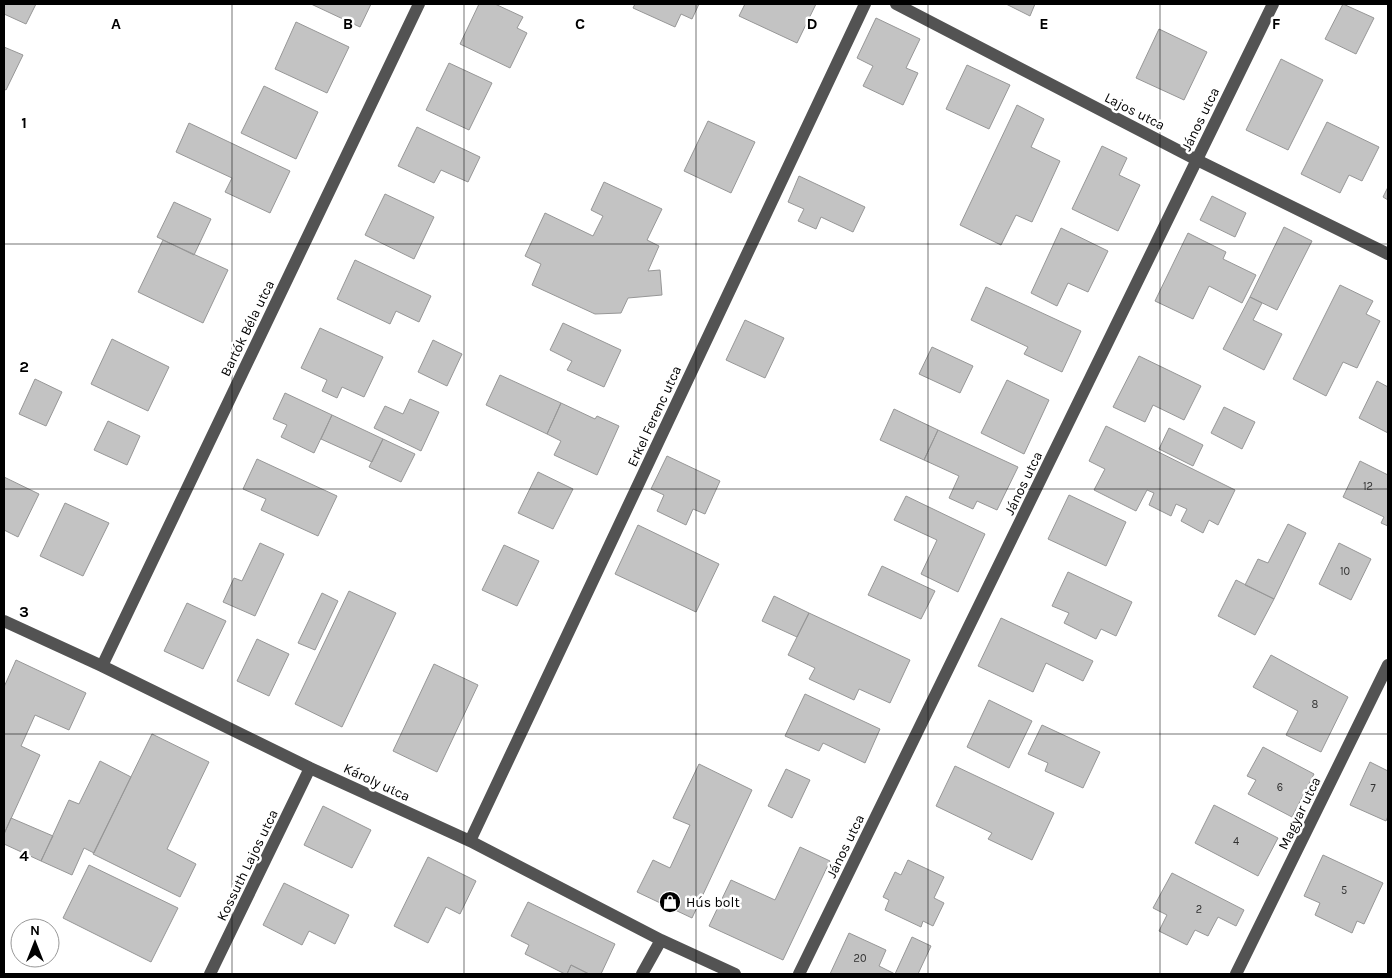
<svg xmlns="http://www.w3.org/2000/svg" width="1392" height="978" font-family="Karla,sans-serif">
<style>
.building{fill:#c3c3c3;stroke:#979797}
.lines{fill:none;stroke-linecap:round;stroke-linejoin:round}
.minor{stroke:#535353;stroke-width:12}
.grid{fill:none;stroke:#000;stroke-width:1;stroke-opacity:0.55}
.labels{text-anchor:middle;stroke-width:5;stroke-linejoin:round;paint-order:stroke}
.number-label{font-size:11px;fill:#313131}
.street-label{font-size:14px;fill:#000;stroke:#fff}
.poi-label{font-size:14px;fill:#000;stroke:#fff;text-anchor:start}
.grid-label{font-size:16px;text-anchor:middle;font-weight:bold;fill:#000;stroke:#fff;stroke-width:5;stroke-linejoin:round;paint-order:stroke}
</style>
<rect width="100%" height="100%" fill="#fff"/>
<path class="building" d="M4,4H36L26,24L4,14Z
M311,4H371L360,27Z
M479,4H495L523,17L517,28L527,33L510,68L460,44Z
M635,4H699L692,19L681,14L675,27L633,8Z
M745,4H816L797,43L739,16Z
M1006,4H1035L1030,16Z
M1343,4L1374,18L1356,54L1325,39Z
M876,18L920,39L906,68L918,73L903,105L863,86L873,66L857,58Z
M296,22L349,47L327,93L275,69Z
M1159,29L1207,52L1184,100L1136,78Z
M4,47L23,55L6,90L4,89Z
M1281,59L1323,80L1288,150L1246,130Z
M449,63L492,83L469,130L426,110Z
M967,65L1010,85L989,129L946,109Z
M264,86L318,112L296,159L241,133Z
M1017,105L1044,119L1031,147L1060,161L1032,222L1016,215L1001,245L960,225Z
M708,121L755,142L731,193L684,171Z
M1327,122L1379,147L1362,181L1349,175L1340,193L1301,174Z
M189,123L290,171L270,213L225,192L232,178L176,152Z
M417,127L480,157L468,182L441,170L434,183L398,166Z
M1102,146L1127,158L1119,175L1140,185L1118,231L1072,209Z
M799,176L865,207L853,232L821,217L816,229L798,221L804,209L788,202Z
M604,182L662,209L647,240L659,246L648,271L660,270L662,295L628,298L621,313L595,314L532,285L541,264L525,256L545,213L593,236L603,216L591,210Z
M1388,187V200L1383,197Z
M385,194L434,217L414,259L365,235Z
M1212,196L1246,213L1235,237L1200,220Z
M174,202L211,219L194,255L157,237Z
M1284,227L1312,241L1277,310L1250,297Z
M1061,228L1108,251L1088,292L1068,283L1057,306L1031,293Z
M1188,233L1226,252L1223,259L1256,275L1242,303L1209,286L1193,319L1155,301Z
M163,240L228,270L203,323L138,292Z
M355,260L431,296L419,322L396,311L390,324L337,299Z
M1340,285L1373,301L1366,314L1380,321L1357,368L1343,362L1326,396L1293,379Z
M986,287L1081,331L1062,372L1024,354L1028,347L971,320Z
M1250,297L1262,303L1253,320L1282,334L1264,370L1223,349Z
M745,320L784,338L765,378L726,360Z
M563,323L621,350L604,387L567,370L572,361L550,350Z
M320,328L383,357L364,397L342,387L337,398L322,391L327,380L301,368Z
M112,339L169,367L148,411L91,384Z
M433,340L462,354L447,386L418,372Z
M932,347L973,366L960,393L919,374Z
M1139,356L1201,386L1184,420L1153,405L1145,422L1113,407Z
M500,375L561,403L547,434L486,405Z
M35,379L62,392L46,426L19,414Z
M1007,380L1049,400L1024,454L981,433Z
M1377,381L1388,387V433L1359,418Z
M285,393L332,415L314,453L281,437L287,425L273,419Z
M410,399L439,412L421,451L374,428L385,406L403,414Z
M561,403L595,419L597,416L619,426L597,475L554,455L561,441L547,434Z
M1224,407L1255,422L1242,449L1211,433Z
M894,409L938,430L924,460L880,440Z
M332,415L383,439L372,462L321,439Z
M108,421L140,436L127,465L94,450Z
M1106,426L1235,490L1218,525L1209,520L1203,533L1181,521L1187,509L1176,504L1171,516L1149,505L1154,493L1147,490L1136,511L1094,490L1105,469L1089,461Z
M1169,428L1203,445L1193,466L1159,449Z
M938,430L1018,467L997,510L977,501L973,509L949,498L959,476L924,460Z
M383,439L415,454L401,482L369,467Z
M667,456L720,481L705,514L693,509L686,525L657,511L664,495L651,489Z
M257,459L337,496L318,536L261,510L266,499L243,489Z
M1360,461L1388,475V526L1381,523L1384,517L1343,497Z
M538,472L573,489L553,529L518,513Z
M4,477L39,494L18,537L4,530Z
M1069,495L1126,522L1106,566L1048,539Z
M906,496L985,534L958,592L921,574L937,540L894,520Z
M65,503L109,523L83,576L40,556Z
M1288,524L1306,533L1274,599L1245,585L1258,559L1268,563Z
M638,525L719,564L696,612L615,574Z
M260,543L284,554L255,616L223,602L234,578L242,581Z
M1339,543L1371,559L1351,600L1319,584Z
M504,545L539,561L517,606L482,590Z
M882,566L935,591L921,619L868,595Z
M1068,572L1132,602L1116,636L1101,629L1096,639L1064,623L1069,613L1052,606Z
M1236,580L1274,599L1255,635L1218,616Z
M349,591L396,613L342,727L295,704Z
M322,593L338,601L315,650L298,643Z
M774,596L809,613L797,637L762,621Z
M187,603L226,621L203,669L164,651Z
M809,613L910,660L890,703L859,689L854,700L809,679L815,668L788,655Z
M1001,618L1093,661L1083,681L1046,663L1033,692L978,666Z
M257,639L289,654L269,696L237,681Z
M1271,655L1348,697L1321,752L1286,735L1298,711L1253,687Z
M16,660L86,693L69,730L35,715L21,746L40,755L4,834V687Z
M434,664L478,685L437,772L393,751Z
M805,694L880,729L865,763L823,743L819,751L785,736Z
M989,700L1032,721L1009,768L967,747Z
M1042,725L1100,752L1083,788L1045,771L1048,763L1028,754Z
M152,734L209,762L167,849L196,864L180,897L93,854Z
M1263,747L1314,774L1292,817L1248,794L1256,780L1247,776Z
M100,761L131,777L94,853L84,848L72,875L41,861L69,800L79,804Z
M1370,762L1388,771V816L1386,821L1350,805Z
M699,764L752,790L692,918L637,892L653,860L670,868L690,825L673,818Z
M955,766L1054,813L1032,860L988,839L992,833L936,806Z
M786,769L810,780L792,818L768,806Z
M1214,805L1278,838L1258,876L1195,843Z
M323,806L371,830L352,868L304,845Z
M11,818L53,836L41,861L4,844V834Z
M800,847L830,861L783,960L709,926L731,880L775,900Z
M1323,855L1383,883L1364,924L1357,921L1352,933L1315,915L1320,903L1304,896Z
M428,857L476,881L460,914L446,907L428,943L394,926Z
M908,860L944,877L934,898L944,903L933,926L923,921L921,927L885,910L889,900L883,897L895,872L901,875Z
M89,865L178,908L151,962L63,918Z
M1172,873L1244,910L1236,926L1218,917L1208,936L1195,930L1187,945L1159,931L1167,915L1153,908Z
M284,883L349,915L335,944L309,931L302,945L263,925Z
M528,902L615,944L601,974H589L571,965L567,974H565L525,954L529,945L511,936Z
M849,933L886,950L879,966L895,974L912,937L931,946L918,974H830Z
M571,965L589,974H567Z"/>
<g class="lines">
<path class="minor" d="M896,4L1197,160L1388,254
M4,621L102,666L310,768L470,841L661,940L735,974
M102,666L419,4
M470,841L865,4
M210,974L310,768
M642,974L661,940
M799,974L1273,4
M1236,974L1388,665"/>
</g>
<path class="grid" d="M232,4V974M464,4V974M696,4V974M928,4V974M1160,4V974M4,244H1388M4,489H1388M4,734H1388"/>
<defs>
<g id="shop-disc" transform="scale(1.125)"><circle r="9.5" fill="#000" stroke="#fff"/><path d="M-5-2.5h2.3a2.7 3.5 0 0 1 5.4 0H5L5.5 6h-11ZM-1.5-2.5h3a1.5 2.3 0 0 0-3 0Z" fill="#fff"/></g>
</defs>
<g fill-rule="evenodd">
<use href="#shop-disc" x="670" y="902"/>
</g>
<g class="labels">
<g class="number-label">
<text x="1368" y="490">12</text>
<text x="1345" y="575">10</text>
<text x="1315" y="708">8</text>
<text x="1280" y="791">6</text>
<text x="1373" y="792">7</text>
<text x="1236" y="845">4</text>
<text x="1344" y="894">5</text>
<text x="1199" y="913">2</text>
<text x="860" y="962">20</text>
</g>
<g class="street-label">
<text transform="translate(1135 111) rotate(27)" y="5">Lajos utca</text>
<text transform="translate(1200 119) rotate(-64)" y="5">János utca</text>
<text transform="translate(247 328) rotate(-64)" y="5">Bartók Béla utca</text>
<text transform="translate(654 416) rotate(-65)" y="5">Erkel Ferenc utca</text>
<text transform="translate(1023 483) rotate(-64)" y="5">János utca</text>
<text transform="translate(377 782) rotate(25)" y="5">Károly utca</text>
<text transform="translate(1299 813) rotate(-64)" y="5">Magyar utca</text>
<text transform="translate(845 846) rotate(-64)" y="5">János utca</text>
<text transform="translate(247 865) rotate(-64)" y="5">Kossuth Lajos utca</text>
</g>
<g class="poi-label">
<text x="686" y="907">Hús bolt</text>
</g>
</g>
<g class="grid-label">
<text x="116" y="29">A</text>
<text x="348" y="29">B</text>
<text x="580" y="29">C</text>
<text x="812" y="29">D</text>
<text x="1044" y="29">E</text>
<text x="1276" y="29">F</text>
<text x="24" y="128">1</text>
<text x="24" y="372">2</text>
<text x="24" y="617">3</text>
<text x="24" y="861">4</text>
</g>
<rect width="1392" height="978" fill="none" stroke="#000000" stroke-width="10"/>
<g transform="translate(35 943)"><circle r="24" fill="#ffffff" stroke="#999999"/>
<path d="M0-4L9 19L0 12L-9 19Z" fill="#000000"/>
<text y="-8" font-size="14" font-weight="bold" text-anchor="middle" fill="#000000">N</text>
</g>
</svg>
